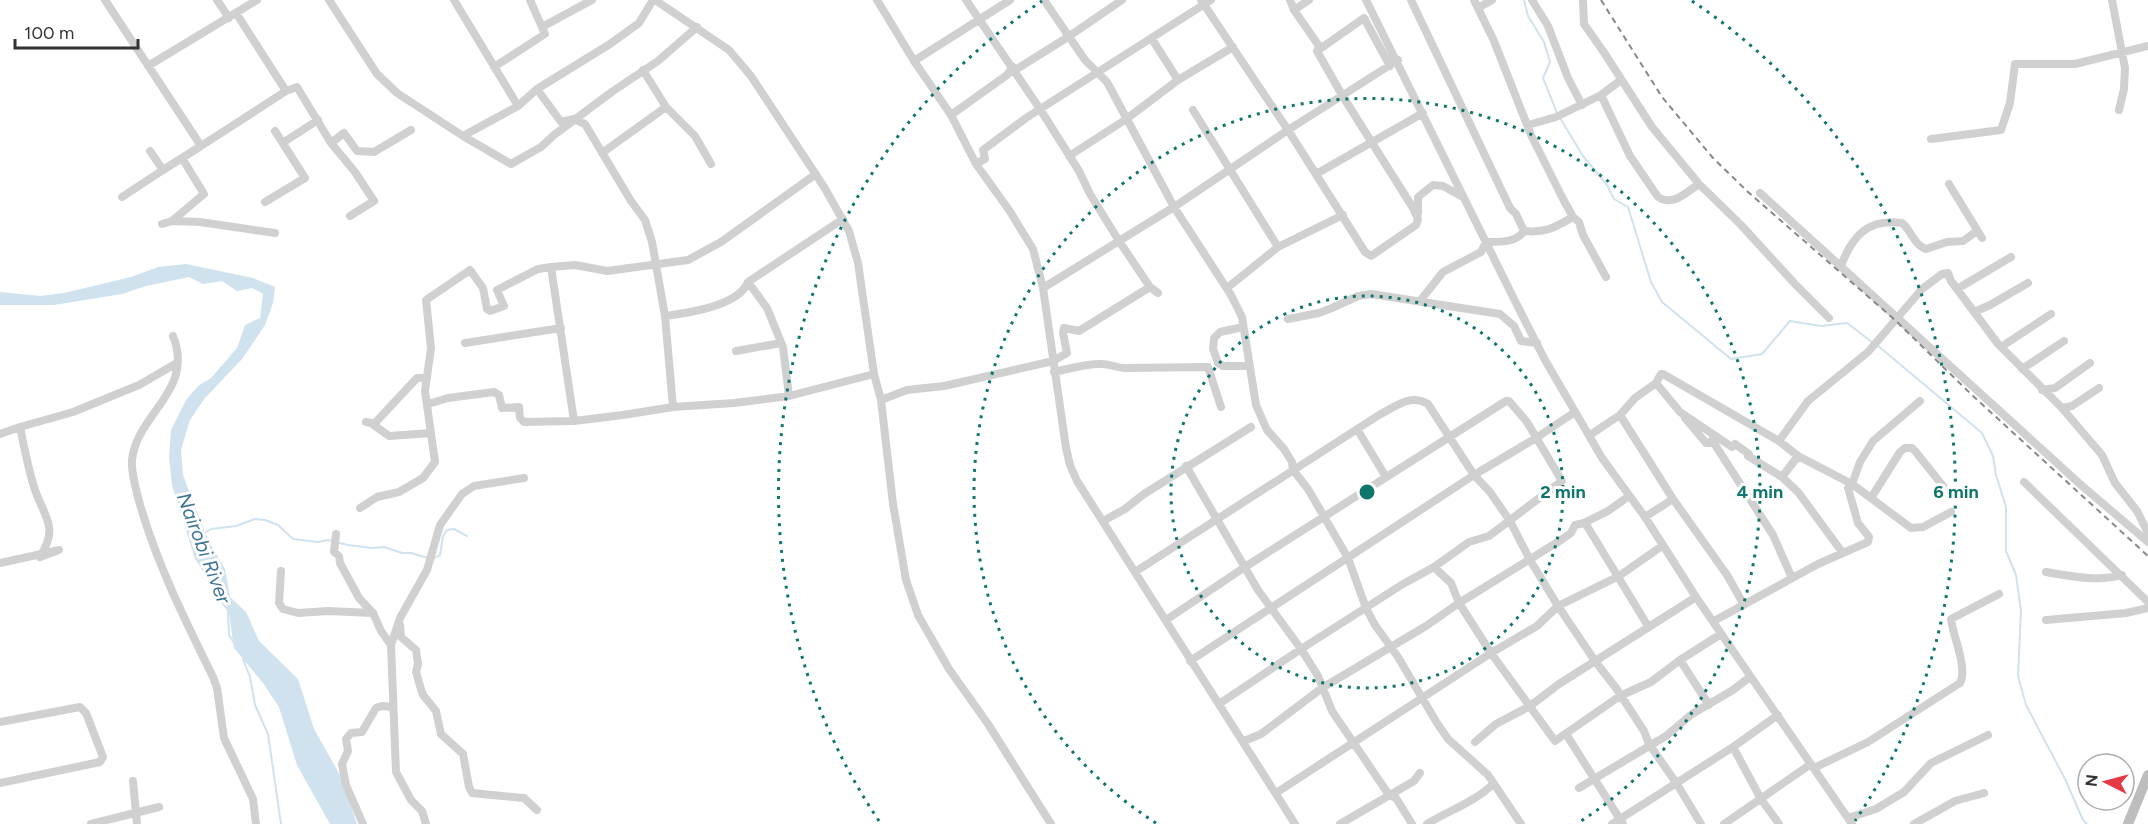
<svg xmlns="http://www.w3.org/2000/svg" width="2148" height="824" font-family="Figtree,sans-serif">
<style>
.water{fill:#cfe2ee}
.lines{fill:none;stroke-linecap:round;stroke-linejoin:round}
.stream{stroke:#cfe2ee;stroke-width:2}
.minor{stroke:#d0d0d0;stroke-width:8}
.secondary{stroke:#bdbdbd;stroke-width:10}
.rail{stroke:#888;stroke-width:2;stroke-dasharray:6 4.5;stroke-linecap:butt}
.ring{fill:none;stroke:#0f766e;stroke-width:3;stroke-dasharray:3 6}
.labels{text-anchor:middle;stroke-width:6;stroke-linejoin:round;paint-order:stroke}
.water-label{font-size:20px;font-style:italic;fill:#3f7597;stroke:#fff}
.centre{fill:#0f766e;stroke:#fff;stroke-width:3}
.ring-label{font-size:18px;text-anchor:middle;font-weight:bold;fill:#0f766e;stroke:#fff;stroke-width:6;stroke-linejoin:round;paint-order:stroke}
</style>
<rect width="100%" height="100%" fill="#fff"/>
<path class="water" d="M186,264L253,278L275,287L273,303L265,325L255,340L242,359L205,398L190,420L181,450L183,475L208,540L225,569L230,597L246,612L259,641L298,679L314,729L341,777L357,824H330L297,765L279,707L263,683L234,648L229,613L219,600L209,580L195,559L172,485L169,457L171,430L186,400L198,386L211,378L237,348L245,325L260,318L263,294L252,288L237,291L222,281L203,284L189,277L146,286L122,294L54,305H0V292L40,296L64,293L131,277L158,267Z"/>
<g class="lines">
<path class="stream" d="M1524,0L1528,16L1544,42L1550,62L1543,78L1557,113
M1560,118L1583,156L1607,185L1614,199L1628,207L1651,282L1662,302L1731,359L1762,354L1790,321L1821,326L1847,323L1872,342
M1877,345L1982,433L1993,456L1996,475L2006,507V551L2016,575L2021,611L2018,676L2026,705L2065,779L2083,820L2087,824
M204,533L211,529L236,526L255,519L265,520L278,525L293,539L318,542L328,540L348,545L372,548L384,547L402,553H411L428,558
M433,559L440,555L443,536L447,530L454,529L467,536
M228,612L229,635L234,643
M243,659L250,677L255,705L268,734L281,824"/>
<path class="minor" d="M105,0L201,146L286,91
M217,0L229,18
M329,0L377,74L397,93L463,136L511,164L541,147L554,135L613,91L658,61L697,27
M454,0L518,106
M655,0L729,50L751,76L824,187L849,231L858,263L874,374L881,400L893,504L906,580L918,615L949,669L988,724L1051,824
M877,0L914,61L951,115L976,164L1009,210L1033,249L1043,288L1066,448L1070,465L1077,481L1295,824
M966,0L1040,109L1079,171L1090,194L1119,241L1150,287L1158,293
M1044,0L1085,60L1107,82L1174,207L1231,295L1242,317L1256,405L1267,430L1284,449L1292,462L1293,470L1308,489L1348,558L1366,608L1375,625L1398,657L1437,723L1448,739L1488,775L1521,824
M1201,0L1288,130L1365,252L1371,256L1416,225L1418,219L1413,208L1342,95L1317,51L1319,46L1294,10L1290,0
M1366,0L1515,301L1545,360L1602,458L1645,517L1696,597L1852,824
M1411,0L1510,208L1516,214L1524,231C1546,233 1554,228 1573,217
M1474,0L1494,41L1531,135L1563,199L1573,217L1579,222L1583,235L1606,277
M1532,0L1548,26L1568,78L1582,105
M1583,0L1584,24L1605,54L1652,127L1699,184L1741,225L1795,284L1829,318
M2112,0L2125,68L2124,89L2119,110
M1478,8L1492,0
M1294,10L1309,0
M236,13L286,91L297,87L331,143L344,133L357,151L374,152L411,130
M542,27L592,0
M1152,39L1178,80L1233,47
M1317,51L1364,18L1390,66
M914,61L1010,0
M148,66L257,0
M494,67L545,34L530,0
M643,70L666,107L695,136L711,164
M1015,70L1068,37L1122,0
M537,89L561,122L574,119L585,124L631,201L645,220L652,242L665,316L673,407
M1601,95L1621,80
M1193,110L1278,247
M951,115L1007,75L1013,67
M1528,125L1556,117L1601,95L1630,156L1658,197C1673,207 1686,192 1699,184
M463,136L518,106L537,89L610,44L639,23L653,0
M1931,139L2001,130L2010,103L2015,64H2075L2148,46
M284,142L318,120
M331,143L355,172L374,201L350,216
M150,151L163,170L201,146
M602,153L666,107
M1069,156L1125,120L1178,80
M976,164L985,159L983,150L1026,118L1211,0
M1316,174L1423,113
M1949,184L1982,238
M1760,193L2081,485L2148,542
M122,197L163,170
M265,202L305,178L275,131
M1418,213V197L1433,185L1443,186L1463,197
M172,221L200,222L275,233
M162,224L172,221L204,194L182,158
M1841,266C1852,236 1868,218 1902,223C1911,230 1914,245 1926,249L1947,242L1963,241L1977,231
M551,267L574,421
M748,282L767,308L783,347L789,396
M1043,288L1174,207L1288,130L1398,60
M1227,288L1278,247L1343,215
M1957,289L2011,257
M1420,301L1443,272L1481,252L1486,242C1500,242 1516,243 1524,231
M1974,312L1990,305L2028,283
M665,316C687,313 739,306 748,282L843,219
M1288,319L1319,313L1332,308L1358,296L1371,294L1500,314L1514,326L1521,341L1537,343
M1243,327L1220,332L1214,338L1213,349L1218,363L1223,366H1249
M173,336C195,391 137,413 132,460C131,473 136,489 139,501C156,562 185,620 213,677L217,688L224,738L253,799L256,824
M465,343L561,328
M2001,347L2051,314
M736,351L781,343
M2022,369L2064,341
M1054,372C1070,369 1086,363 1102,364C1110,364 1117,368 1125,368L1208,367L1221,407
M1656,383L1680,412L1732,447L1735,444L1749,454L1748,456L1782,477L1798,492L1842,552
M2042,390L2055,388L2090,363
M881,400L907,390L944,386L1053,361L1067,353L1063,333L1064,328L1079,331L1150,287
M428,404L448,398L494,392L499,395L502,408L519,407L520,418L524,422L574,421L623,415L673,407L734,403L789,396L874,374
M2062,408L2072,406L2099,388
M1620,415L1673,499L1727,575L1744,605
M1685,418L1706,443H1710L1715,438
M366,422L371,423L389,436L431,433
M374,424L417,378H425
M1357,429L1386,477
M0,434L20,427
M1590,435L1620,415L1635,398L1656,383L1661,374H1663L1779,441L1798,456L1852,484L1911,528L1923,527L1951,512
M1712,440L1773,535L1792,578
M1779,441L1808,401L1868,352L1922,289L1942,274L1948,273L1951,281L1998,344L2062,408L2102,455L2115,483L2137,511L2148,533
M1186,466L1258,590L1301,649L1318,676L1332,711L1389,795L1396,798L1412,824
M1782,477L1798,456
M2024,482L2148,602
M1871,498L1900,452L1905,448H1912L1915,451L1943,486
M360,508L377,497L399,492L423,478L435,462L425,391L431,348L426,300L470,270L483,288L487,309L490,311L504,306L497,290L538,269L551,267L575,265L607,271L688,260L721,242L816,174
M1645,517L1673,499
M1103,521L1125,509L1144,494L1251,427
M1584,523L1608,511L1629,496
M336,534L334,552L339,556L340,563L359,598L373,613L381,631L391,645
M40,557C60,526 43,516 34,487C28,467 24,447 20,427L73,412L139,385L177,363
M0,563L59,550L40,557
M1434,567L1451,583L1459,603L1491,653L1555,741L1620,696L1651,682L1680,660L1721,634
M281,571L279,603L283,609L298,613L328,611L373,613
M1135,572L1379,415C1395,407 1410,393 1428,404L1474,475L1490,492L1510,521L1530,560L1558,606L1595,661L1616,688L1644,731L1649,744L1677,784L1701,824
M2046,572C2070,576 2098,582 2122,575
M1166,620L1245,567L1506,401H1509L1527,422L1562,481L1489,536L1469,542L1434,567L1403,584L1301,649L1219,704
M2046,620L2126,613L2148,608
M1714,621L1818,564L1868,542L1869,537L1858,523L1848,488L1852,484L1860,462L1873,441L1920,401
M400,625L401,637L416,650L418,664L416,672L420,686L423,695L436,711L441,734L463,754L469,787L472,793L524,798L537,810
M1680,660L1709,705
M1190,661L1474,475L1536,438L1575,412
M0,722L80,707L86,713L103,757L100,762L0,783
M1566,734L1623,824
M1244,741L1261,734L1322,688L1426,626L1459,603L1561,540L1571,533L1575,525L1584,523L1587,526L1648,626
M1475,742L1496,724L1530,706L1559,684L1696,597
M1733,747L1761,799L1779,824
M1814,768L1868,742L1960,683C1968,669 1953,636 1951,619L1999,594
M133,781L137,824
M1579,788L1666,736L1692,714L1733,690L1750,677
M1276,793L1491,653L1537,626L1558,606L1619,576L1662,546
M1848,818L1876,809L1904,792L1931,763L1988,735
M91,824L159,807
M363,824L346,785L342,764L348,751L346,739L351,733L362,732L376,708L382,706L392,707
M426,824L422,811L411,800L396,772L391,645L400,618L427,570L440,525L462,494L474,486L524,478
M1340,824L1414,781L1420,773
M1427,824C1448,811 1476,801 1492,785
M1612,824L1733,747L1778,715
M1724,824L1811,764
M1914,824L1955,801L1984,793"/>
<path class="secondary" d="M2128,824L2148,775"/>
<path class="rail" d="M1601,0L1662,97L1713,158L1748,192L1895,320L1973,396L2148,556"/>
</g>
<g class="ring">
<circle cx="1367" cy="492" r="196"/>
<path d="M1156 823A393 393 0 1 1 1578 823"/>
<path d="M879 821A589 589 0 0 1 1042 1M1692 1A589 589 0 0 1 1855 821"/>
</g>
<g class="labels">
<g class="water-label">
<text transform="translate(204 548) rotate(69)" y="7">Nairobi River</text>
</g>
</g>
<circle cx="1367" cy="492" r="9" class="centre"/>
<g class="ring-label">
<text x="1563" y="498">2 min</text>
<text x="1760" y="498">4 min</text>
<text x="1956" y="498">6 min</text>
</g>
<g transform="translate(2106 782) rotate(276)"><circle r="28" fill="#ffffff" stroke="#adadad" stroke-width="1.5"/>
<path d="M0-4.5L10 22L0 15L-10 22Z" fill="#e63946"/>
<text y="-9" font-size="16" font-weight="bold" text-anchor="middle" fill="#333333">N</text>
</g>
<path d="M15 39v9h123v-9" fill="none" stroke="#333333" stroke-width="3"/>
<text x="24" y="39" font-size="18" fill="#333333" stroke="#ffffff" stroke-width="4.5" paint-order="stroke">100 m</text>
</svg>
